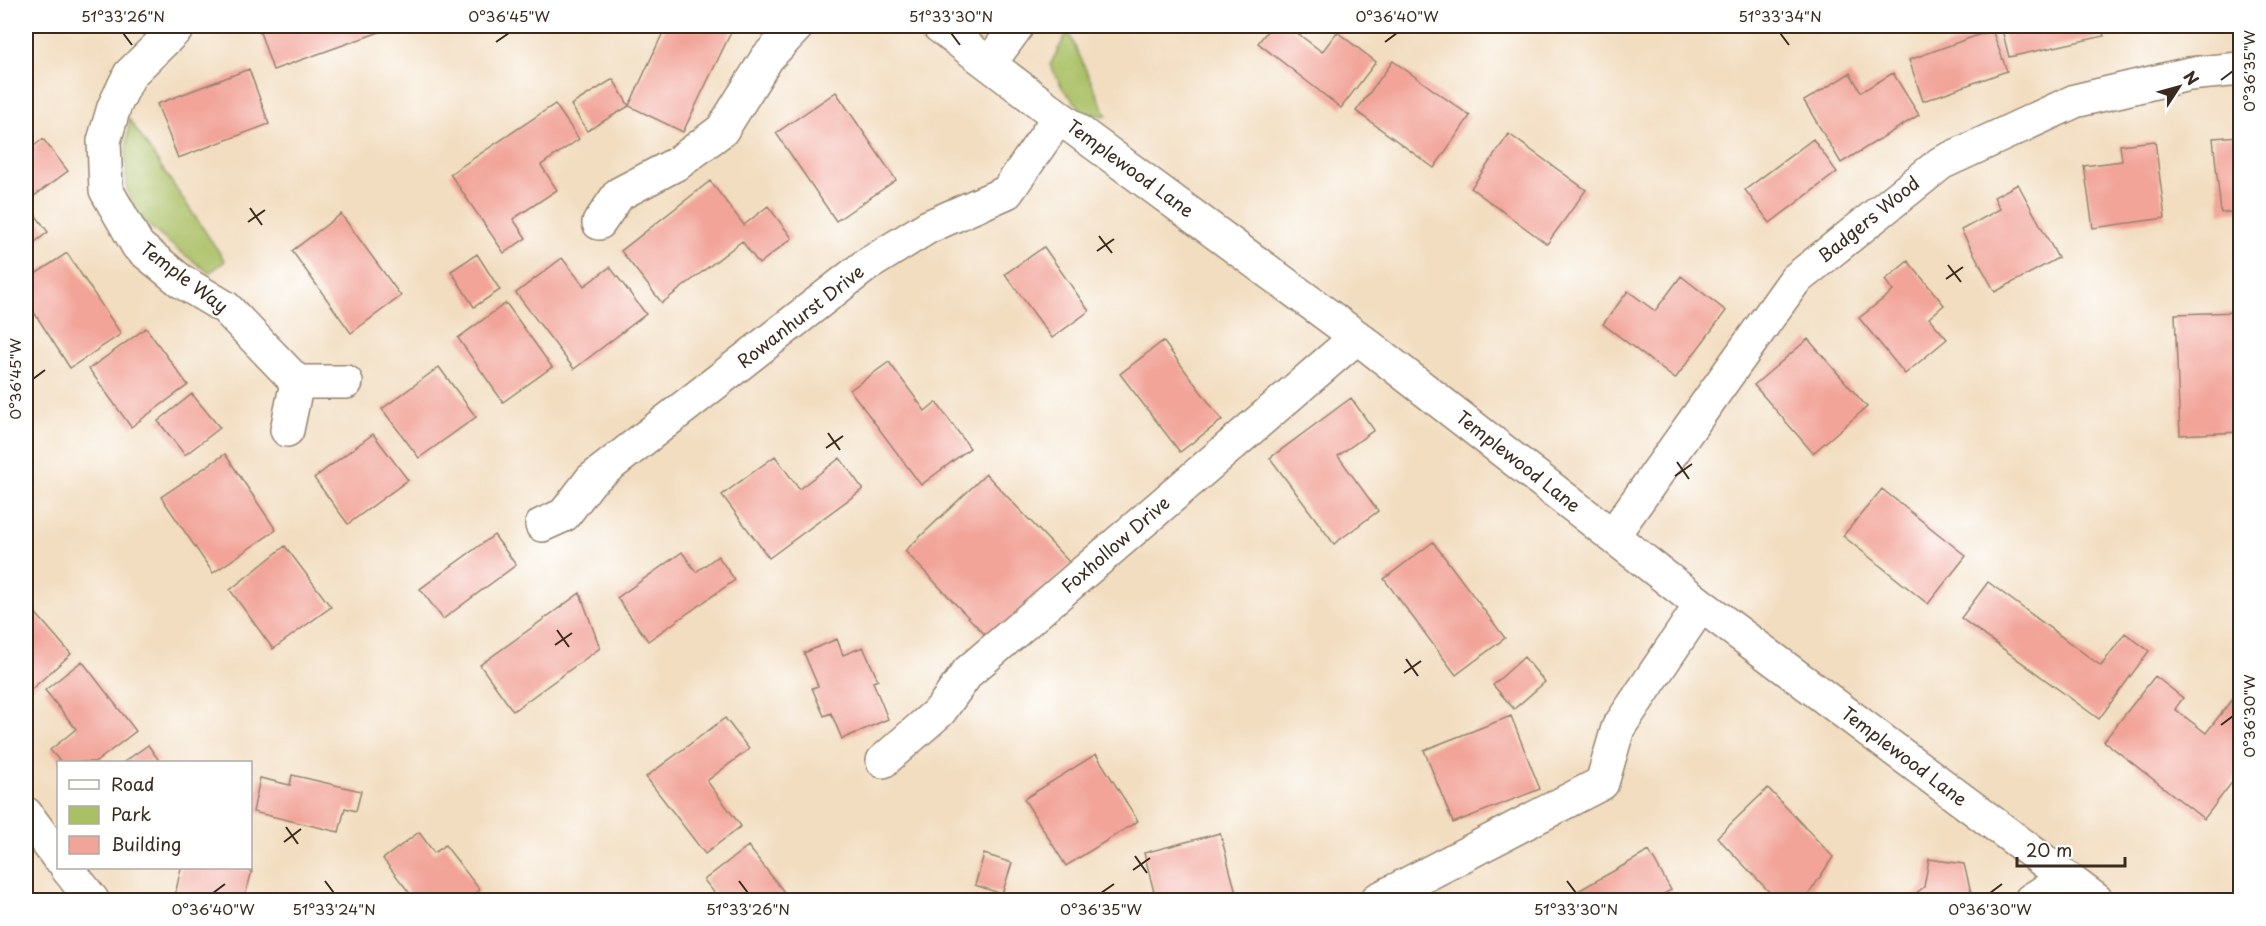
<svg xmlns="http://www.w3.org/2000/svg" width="2266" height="926" font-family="'Playpen Sans',sans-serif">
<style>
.green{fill:#aac065;stroke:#727542;stroke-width:1.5}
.building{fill:#f2a499}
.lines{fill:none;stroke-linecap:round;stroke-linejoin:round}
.street-casing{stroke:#96846f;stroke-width:36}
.street{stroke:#fff;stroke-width:33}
.ticks{fill:none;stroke:#3b2a1e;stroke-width:2}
.labels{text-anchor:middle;stroke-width:4.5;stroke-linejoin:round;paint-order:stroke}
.street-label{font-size:18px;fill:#3b2a1e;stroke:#fff}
.neatline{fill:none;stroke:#3b2a1e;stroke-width:2}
.ticks-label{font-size:15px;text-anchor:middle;fill:#3b2a1e}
</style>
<rect width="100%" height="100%" fill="#fff"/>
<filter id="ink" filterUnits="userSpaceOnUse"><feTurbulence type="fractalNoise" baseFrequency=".0167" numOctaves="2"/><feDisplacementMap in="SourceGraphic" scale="12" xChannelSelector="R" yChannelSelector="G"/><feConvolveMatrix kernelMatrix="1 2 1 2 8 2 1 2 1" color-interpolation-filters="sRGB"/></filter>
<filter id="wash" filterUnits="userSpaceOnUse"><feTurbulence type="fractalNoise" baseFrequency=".008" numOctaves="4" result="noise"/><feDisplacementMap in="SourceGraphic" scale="24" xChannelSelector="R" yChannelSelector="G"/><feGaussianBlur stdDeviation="1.35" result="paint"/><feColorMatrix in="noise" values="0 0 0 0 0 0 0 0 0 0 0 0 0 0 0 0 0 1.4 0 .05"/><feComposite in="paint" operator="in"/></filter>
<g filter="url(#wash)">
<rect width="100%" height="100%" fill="#f2ddc0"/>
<path class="green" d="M1068,31L1107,116L1085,113L1063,89L1050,65Z
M129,119L225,261L209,273C188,256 136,223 129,197C123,172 127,145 129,119Z"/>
<g id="blocks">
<path class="building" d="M258,26H390L391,28L273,70Z
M666,26H734L683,132L629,106Z
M1271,26H1288L1322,52L1337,32L1376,62L1341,108L1258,43Z
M2001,26H2101L2104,36L2009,57Z
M1992,30L2007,71L1923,101L1909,60Z
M1393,61L1470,116L1434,168L1356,111Z
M249,69L269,124L178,158L157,104Z
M1850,73L1861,92L1893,73L1919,115L1841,163L1804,101Z
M613,79L629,106L587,131L571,105Z
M836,92L896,180L836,221L776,133Z
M555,104L579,139L541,165L557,190L513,219L526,238L504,253L450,174Z
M1509,134L1586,190L1547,244L1471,188Z
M2240,136V211L2221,213L2213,138Z
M43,139L68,171L26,202L48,232L26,249V152Z
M1813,139L1837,172L1770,223L1745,190Z
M2155,141L2165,218L2093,228L2084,166L2122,161L2120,145Z
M710,181L744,225L768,206L792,238L759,264L742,241L662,303L621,251Z
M2018,184L2058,258L1995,292L1961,230L2000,209L1994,197Z
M341,214L401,296L351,333L292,251Z
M1044,247L1089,311L1052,338L1005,274Z
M67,253L121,334L70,368L26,300V280Z
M477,254L500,290L474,307L451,271Z
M562,258L584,286L610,267L646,314L574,369L516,293Z
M1908,261L1944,305L1929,318L1947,339L1905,374L1859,318L1893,291L1885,280Z
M1681,276L1726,311L1675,379L1603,324L1628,291L1655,311Z
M506,303L552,367L503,402L458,338Z
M2240,312V432L2180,435L2175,314Z
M146,328L188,385L131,427L89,369Z
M1808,339L1867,407L1813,453L1754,385Z
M1163,341L1222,420L1180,452L1120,374Z
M889,362L925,411L936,402L970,448L921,485L850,390Z
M439,367L476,417L419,458L382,409Z
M192,394L220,428L185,455L158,421Z
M1351,398L1374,430L1338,456L1378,511L1334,544L1270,458Z
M373,434L408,480L348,524L314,478Z
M225,454L276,530L213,573L161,497Z
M775,456L799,489L840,458L863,489L769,558L722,495Z
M986,474L1071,564L990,640L905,551Z
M1882,489L1966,556L1928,604L1843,536Z
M494,535L516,565L443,619L420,589Z
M1433,542L1505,638L1456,675L1384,579Z
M285,546L331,607L273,649L230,590Z
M682,552L696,572L718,556L735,580L648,641L617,598Z
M1988,582L2101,666L2125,633L2149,651L2099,719L1961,618Z
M580,593L600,648L513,711L480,665Z
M26,602L71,654L26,694Z
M837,639L843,655L863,647L878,680L873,682L888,719L842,739L831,713L824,716L812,688L818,686L804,653Z
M1524,657L1545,682L1514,709L1493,685Z
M82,661L136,731L96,762H61L50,750L76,729L45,690Z
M2155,676L2183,698L2175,709L2206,733L2240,689V772L2204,819L2104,741Z
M1511,716L1540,789L1453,823L1424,750Z
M725,718L749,749L707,781L741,826L705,854L646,777Z
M148,745L160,762H124Z
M1096,754L1138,821L1066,866L1024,799Z
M292,775L361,791L356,811L345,808L339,832L253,812L260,778L290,785Z
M1768,788L1833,857L1805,900H1777L1717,837Z
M419,832L434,853L445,845L480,890L466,900H415L383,859Z
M1220,833L1238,900H1156L1144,853Z
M748,846L784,892L774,900H720L704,880Z
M1649,851L1671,890L1653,900H1562Z
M984,854L1012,863L1002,894L975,885Z
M1929,859L1964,864L1973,900H1907L1924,887Z
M181,868H238L252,871L244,900H197L175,895Z"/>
</g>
</g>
<g filter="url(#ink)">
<use href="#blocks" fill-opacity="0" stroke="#96846f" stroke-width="1.5"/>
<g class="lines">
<g class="street-casing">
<path id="street" d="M179,26L130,74L114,107L104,141L106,190L138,246L181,281L226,308L297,382H346
M939,26L1059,117L1357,337L1701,605L2096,900
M990,63L1017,26
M599,223L619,194L678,163L722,130L767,58L797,26
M287,430L297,382
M542,525L564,515L591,480L865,266L928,227L1007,192L1059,117
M1613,535L1795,280L1941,163L2075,101L2189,74L2240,69
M883,761L940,711L968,672L1357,337
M26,814L58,857
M67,868L92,900
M1377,900L1602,783L1618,728L1701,605
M2031,900L2066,878"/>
</g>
<use href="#street" class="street"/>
</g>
</g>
<path class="ticks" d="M123,33L132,45M951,33L960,45M1780,33L1789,45M496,42L509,33M1385,42L1397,33M2221,80L2233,71M250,208L262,225M248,222L265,210M1099,236L1112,253M1097,251L1114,239M1948,265L1961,282M1946,279L1963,267M33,379L45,370M828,433L840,450M826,448L843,436M1677,462L1689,479M1675,476L1692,464M557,630L569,647M555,645L572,633M1406,659L1418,676M1404,673L1421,661M2221,725L2233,716M286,827L298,844M284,842L301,829M1135,856L1147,873M1133,870L1150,858M325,881L334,893M739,881L748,893M1567,881L1576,893M213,893L225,884M1101,893L1114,884M1990,893L2002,884"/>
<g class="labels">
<g class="street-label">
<text transform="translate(1130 169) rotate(36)" y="6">Templewood Lane</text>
<text transform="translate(1869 220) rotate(-39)" y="6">Badgers Wood</text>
<text transform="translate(184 278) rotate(37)" y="6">Temple Way</text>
<text transform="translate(801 317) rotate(-38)" y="6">Rowanhurst Drive</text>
<text transform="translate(1518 462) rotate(38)" y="6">Templewood Lane</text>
<text transform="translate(1116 545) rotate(-41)" y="6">Foxhollow Drive</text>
<text transform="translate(1904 757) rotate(37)" y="6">Templewood Lane</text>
</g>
</g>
<rect width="2266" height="926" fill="none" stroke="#fff" stroke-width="66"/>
<rect x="57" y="761" width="195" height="108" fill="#ffffff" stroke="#b1aaa5" stroke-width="1.5"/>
<rect x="69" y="780" width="30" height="9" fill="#ffffff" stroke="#b1aaa5" stroke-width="1.5"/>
<text x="111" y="791" font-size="18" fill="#3b2a1e">Road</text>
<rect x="69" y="806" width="30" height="18" fill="#aac065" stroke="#b1aaa5" stroke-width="1.5"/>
<text x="111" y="821" font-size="18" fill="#3b2a1e">Park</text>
<rect x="69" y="836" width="30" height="18" fill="#f2a499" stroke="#b1aaa5" stroke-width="1.5"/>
<text x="111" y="851" font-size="18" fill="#3b2a1e">Building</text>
<g transform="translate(2179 87) rotate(54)" stroke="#ffffff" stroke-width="4.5" paint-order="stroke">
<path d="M0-4.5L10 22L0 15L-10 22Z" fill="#3b2a1e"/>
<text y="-9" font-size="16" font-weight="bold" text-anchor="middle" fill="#3b2a1e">N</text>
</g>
<path d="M2017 857v9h108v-9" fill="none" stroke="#3b2a1e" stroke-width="3"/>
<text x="2026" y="857" font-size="18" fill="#3b2a1e" stroke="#ffffff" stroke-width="4.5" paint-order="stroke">20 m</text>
<rect x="33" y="33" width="2200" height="860" class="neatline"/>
<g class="ticks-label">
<text x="123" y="22">51°33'26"N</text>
<text x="509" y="22">0°36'45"W</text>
<text x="951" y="22">51°33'30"N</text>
<text x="1397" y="22">0°36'40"W</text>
<text x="1780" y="22">51°33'34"N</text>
<text transform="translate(2250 71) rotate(-90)" y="5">0°36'35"W</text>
<text transform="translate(16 379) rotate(-90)" y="5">0°36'45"W</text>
<text transform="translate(2250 716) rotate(-90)" y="5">0°36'30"W</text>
<text x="213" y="915">0°36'40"W</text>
<text x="334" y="915">51°33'24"N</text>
<text x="748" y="915">51°33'26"N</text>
<text x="1101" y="915">0°36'35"W</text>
<text x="1576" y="915">51°33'30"N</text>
<text x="1990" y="915">0°36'30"W</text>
</g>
</svg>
